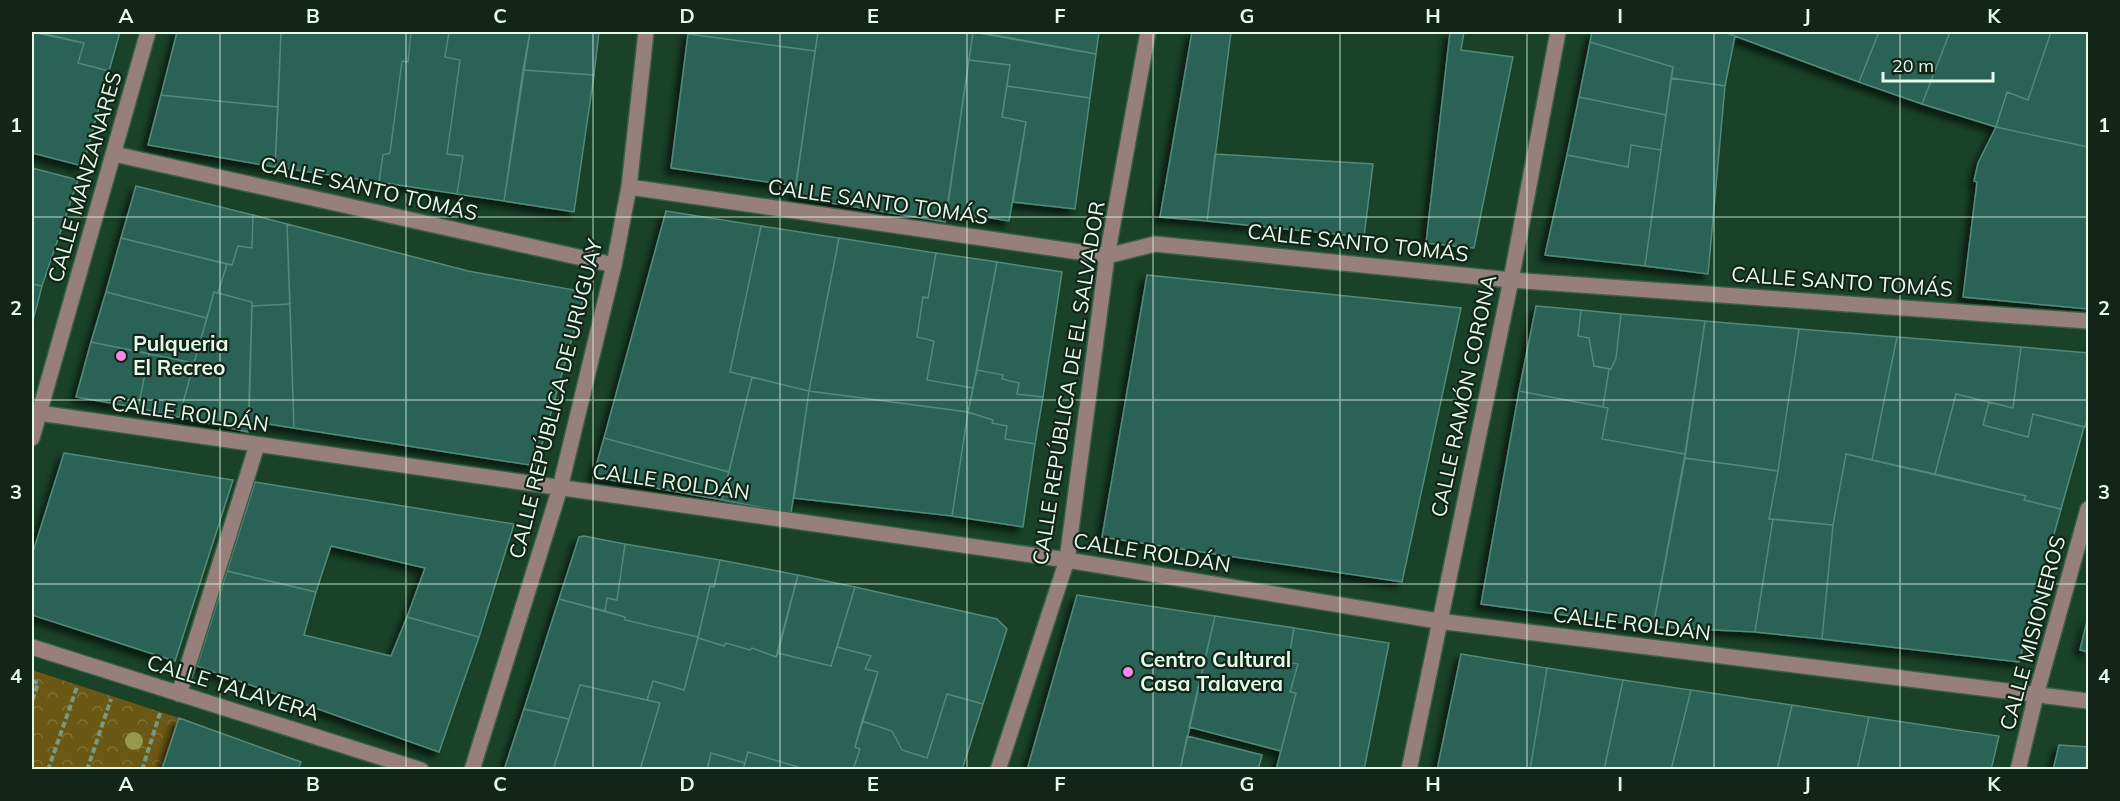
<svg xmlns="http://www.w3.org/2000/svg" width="2120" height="801" font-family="Mulish,sans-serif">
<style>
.park{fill:url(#park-crowns)}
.building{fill:#2a6254;stroke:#528a7a;stroke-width:1.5;filter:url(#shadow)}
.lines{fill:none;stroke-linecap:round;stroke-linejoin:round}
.minor-casing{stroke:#396047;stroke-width:18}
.path{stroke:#779882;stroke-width:4;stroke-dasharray:6 3;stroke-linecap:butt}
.minor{stroke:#97807b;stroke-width:15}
.tree{fill:#97984e}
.grid{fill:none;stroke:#e4fbea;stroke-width:1.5;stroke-opacity:0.55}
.poi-dot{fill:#fa87e7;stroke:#132418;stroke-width:2}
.labels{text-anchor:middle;stroke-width:4.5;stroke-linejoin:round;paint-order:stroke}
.street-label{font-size:21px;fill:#e4fbea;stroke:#132418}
.poi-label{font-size:21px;font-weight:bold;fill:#e4fbea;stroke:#132418;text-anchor:start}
.neatline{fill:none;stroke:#e4fbea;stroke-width:2}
.grid-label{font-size:20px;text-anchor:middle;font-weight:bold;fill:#e4fbea}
</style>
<defs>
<pattern id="park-crowns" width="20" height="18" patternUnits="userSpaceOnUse" patternTransform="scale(1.5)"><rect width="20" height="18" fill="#6a5814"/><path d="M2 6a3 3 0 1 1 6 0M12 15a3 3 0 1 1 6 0" fill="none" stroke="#7f7136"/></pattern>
<filter id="shadow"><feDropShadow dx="-5.5" dy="5.5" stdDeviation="3" flood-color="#0009"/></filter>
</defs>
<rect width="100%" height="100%" fill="#194228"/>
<path class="park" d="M32,670L179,718L162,769L32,770Z"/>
<path class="building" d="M32,32L84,43L78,63L109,71L83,166L32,153Z
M37,32H120L109,71L78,63L84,43Z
M177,32H281L278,107L161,95Z
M281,32H411L408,62L402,61L390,153L383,155L379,182L275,167Z
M411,32H449L445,57L460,60L447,154L463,156L457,194L379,182L383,155L390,153L402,61L408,62Z
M449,32H530L504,201L457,194L463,156L447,154L460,60L445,57Z
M530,32H599L594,75L523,70Z
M689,32H818L815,51L688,34Z
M818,32H973L945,222L794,197Z
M973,32L1096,54L1090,98L1007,86L1010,65L969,60Z
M979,32H1099L1096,54Z
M1192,32H1231L1207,221L1160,217Z
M1450,32H1464L1461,50L1513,57L1474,248L1426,243Z
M1592,32H1724L1735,36L1725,86L1671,78L1673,67L1590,42Z
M1724,32H1879L1859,82Z
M1879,32H1950L1922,104L1859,82Z
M1950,32H2051L2028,100L2007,92L1996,127L1922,104Z
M2051,32H2088V147L1996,127L2007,92L2028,100Z
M688,34L815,51L796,186L671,168Z
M1590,42L1673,67L1666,115L1579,97Z
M969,60L1010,65L1002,117L1026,122L1009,221L947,211Z
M523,70L594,75L574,212L504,201Z
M1671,78L1725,86L1708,274L1645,266Z
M1007,86L1090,98L1075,209L1013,202L1026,122L1002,117Z
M161,95L278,107L275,167L148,145Z
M1579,97L1666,115L1661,150L1631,145L1628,167L1567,155Z
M1996,127L2088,147V309L1963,297L1977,182L1974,181L1978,163Z
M1631,145L1661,150L1645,266L1545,255L1567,155L1628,167Z
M1215,154L1373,164L1364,237L1207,221Z
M32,168L78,180L42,286L32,284Z
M136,186L253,215L252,248L238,246L232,265L121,238Z
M666,211L761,226L730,372L752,377L729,472L604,438Z
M253,215L287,224L290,304L252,306V302L218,293L227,264L232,265L238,246L252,248Z
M287,224L468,271L585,292L536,466L294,428Z
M761,226L839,238L809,391L730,372Z
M121,238L227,264L218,293L214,292L207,318L106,292Z
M839,238L936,253L928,298L923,297L917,337L934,341L927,380L973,388L968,412L809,391Z
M936,253L997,262L973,388L927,380L934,341L917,337L923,297L928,298Z
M997,262L1062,272L1043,397L1017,394L1019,383L1002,379L1003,375L977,370Z
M1147,275L1461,308L1402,582L1102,537Z
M32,284L42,286L32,324Z
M106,292L207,318L194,363L91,342Z
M214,292L252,302L248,432L179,417Z
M290,304L294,428L249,421L252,306Z
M1536,306L1581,310L1578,336L1589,338L1594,366L1609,369L1603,407L1519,391Z
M1581,310L1621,314L1616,358L1611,369L1594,366L1589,338L1578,336Z
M1621,314L1705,321L1685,454L1602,439L1608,408L1603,407L1609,369H1611L1616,358Z
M1705,321L1799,329L1778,471L1685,458Z
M1799,329L1897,337L1872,460L1846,454L1833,525L1769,519L1778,471Z
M1897,337L2021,347L2013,408L1956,394L1935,474L1872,460Z
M91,342L149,354L138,408L76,397Z
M2021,347L2088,353V415L2085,427L2033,414L2028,437L1983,425L1989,402L2013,408Z
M149,354L194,363L179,417L138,408Z
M977,370L1003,375L1002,379L1019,383L1017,394L1043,397L1035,444L1005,439L1007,426L992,423L993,420L968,412Z
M752,377L809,391L791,513L722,500Z
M809,391L968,412L952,516L794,498Z
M1519,391L1608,408L1602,439L1685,454L1653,627L1481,604Z
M1956,394L1989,402L1983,425L2028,437L2033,414L2084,427L2061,509L2024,500L2026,496L1935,474Z
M968,412L993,420L992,423L1007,426L1005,439L1035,444L1023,527L952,516Z
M604,438L729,472L722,500L593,477Z
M64,453L233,480L175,661L32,615V555Z
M1846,454L2026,496L2024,500L2061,509L2019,662L1822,639L1833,525Z
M1685,458L1778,471L1769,519H1773L1755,632L1653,627Z
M255,482L514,524L479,637L407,617L425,568L331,546L316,592L227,571Z
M1773,519L1833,525L1822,639L1755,632Z
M584,536L625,544L617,600L607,598L605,611L559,599L579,537Z
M625,544L720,560L714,587L710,586L698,637L625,620V617L605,611L607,598L617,600Z
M720,560L798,575L776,657L752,648L750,650L726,643L724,646L698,638L710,586L714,587Z
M227,571L316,592L304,635L391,656L407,617L479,637L439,752L197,666Z
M798,575L855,587L831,666L778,653Z
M855,587L997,619L1007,629L983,704L947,694L927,758L902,750L892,731L862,721L878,672L865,669L871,656L837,647Z
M1077,595L1215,616L1180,770H1027Z
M559,599L625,617V620L698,637L684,690L653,681L647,700L580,685L569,719L524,709Z
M1215,616L1294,628L1288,662L1298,664L1290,692L1296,693L1281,751L1189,727Z
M2088,617V652L2080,650Z
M1294,628L1389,643L1364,770H1276L1296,693L1290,692L1298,664L1288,662Z
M698,638L724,646L726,643L750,650L752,648L776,657L778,653L831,666L837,647L871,656L865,669L878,672L855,747L860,749L853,770H808L748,752L745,763L711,753L707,770H640L660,703L647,700L653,681L684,690Z
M1461,654L1547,668L1530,770H1437Z
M1547,668L1623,680L1604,770H1530Z
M1623,680L1691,690L1671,770H1604Z
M580,685L660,703L640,770H553Z
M1691,690L1792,705L1777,770H1671Z
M947,694L983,704L962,770H853L860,749L855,747L862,721L892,731L902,750L927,758Z
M1792,705L1869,717L1857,770H1777Z
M524,709L569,719L553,770H504Z
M1869,717L1999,736L1991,770H1857Z
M179,718L301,762L298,770L162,769Z
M1187,736L1262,755L1258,770H1180Z
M2059,745L2088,747V770H2053Z
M748,752L808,770H743Z
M711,753L745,763L743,770H707Z"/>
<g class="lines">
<g class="minor-casing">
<path id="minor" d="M114,154L614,265
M629,187L1107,256L1155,244L1511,280L2088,321
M32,412L1067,560L1438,621L2088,701
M32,438L148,32
M32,647L421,770
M179,694L257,445
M472,770L560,488L614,265L629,187L646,32
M998,770L1067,560L1107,256L1148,32
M1409,770L1511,280L1558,32
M2018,770L2036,695L2088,509"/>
</g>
<path class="path" d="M32,681L38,683L32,702
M48,770L77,687
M87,770L111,699
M142,770L160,713"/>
<use href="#minor" class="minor"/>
</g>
<circle class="tree" cx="134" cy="741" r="9"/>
<path class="grid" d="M220,32V770M406,32V770M593,32V770M780,32V770M967,32V770M1153,32V770M1340,32V770M1527,32V770M1714,32V770M1900,32V770M32,217H2088M32,400H2088M32,584H2088"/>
<g class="poi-dot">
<circle cx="121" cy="356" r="6"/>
<circle cx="1128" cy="672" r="6"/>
</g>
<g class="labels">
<g class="street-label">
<text transform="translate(85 177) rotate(-74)" y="7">CALLE MANZANARES</text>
<text transform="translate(369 189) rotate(13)" y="7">CALLE SANTO TOMÁS</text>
<text transform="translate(878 202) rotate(8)" y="7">CALLE SANTO TOMÁS</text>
<text transform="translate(1358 243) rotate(6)" y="7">CALLE SANTO TOMÁS</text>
<text transform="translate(1842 282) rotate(4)" y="7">CALLE SANTO TOMÁS</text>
<text transform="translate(1069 383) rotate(-81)" y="7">CALLE REPÚBLICA DE EL SALVADOR</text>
<text transform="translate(1464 396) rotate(-78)" y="7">CALLE RAMÓN CORONA</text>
<text transform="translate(556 399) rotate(-76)" y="7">CALLE REPÚBLICA DE URUGUAY</text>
<text transform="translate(190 414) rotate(8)" y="7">CALLE ROLDÁN</text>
<text transform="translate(671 482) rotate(8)" y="7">CALLE ROLDÁN</text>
<text transform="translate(1152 553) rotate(9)" y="7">CALLE ROLDÁN</text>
<text transform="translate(1632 624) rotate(7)" y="7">CALLE ROLDÁN</text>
<text transform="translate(2033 633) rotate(-75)" y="7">CALLE MISIONEROS</text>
<text transform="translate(233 688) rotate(17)" y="7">CALLE TALAVERA</text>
</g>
<g class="poi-label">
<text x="133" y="351">Pulqueria<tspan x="133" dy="24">El Recreo</tspan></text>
<text x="1140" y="667">Centro Cultural<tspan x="1140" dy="24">Casa Talavera</tspan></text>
</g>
</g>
<rect width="2120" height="801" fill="none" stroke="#132418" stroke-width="66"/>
<path d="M1883 72v9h110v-9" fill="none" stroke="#e4fbea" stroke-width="3"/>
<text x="1892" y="72" font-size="18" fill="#e4fbea" stroke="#132418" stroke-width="4.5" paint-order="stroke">20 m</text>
<rect x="33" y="33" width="2054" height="735" class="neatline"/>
<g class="grid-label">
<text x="126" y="23">A</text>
<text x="313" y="23">B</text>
<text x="500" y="23">C</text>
<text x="687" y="23">D</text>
<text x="873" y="23">E</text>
<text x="1060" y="23">F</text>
<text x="1247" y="23">G</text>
<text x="1433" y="23">H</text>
<text x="1620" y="23">I</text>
<text x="1807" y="23">J</text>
<text x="1994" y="23">K</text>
<text x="16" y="132">1</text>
<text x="2104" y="132">1</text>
<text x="16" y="315">2</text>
<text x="2104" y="315">2</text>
<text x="16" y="499">3</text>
<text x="2104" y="499">3</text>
<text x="16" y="683">4</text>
<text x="2104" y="683">4</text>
<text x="126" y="791">A</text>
<text x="313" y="791">B</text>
<text x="500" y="791">C</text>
<text x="687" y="791">D</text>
<text x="873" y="791">E</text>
<text x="1060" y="791">F</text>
<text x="1247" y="791">G</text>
<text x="1433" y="791">H</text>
<text x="1620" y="791">I</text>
<text x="1807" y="791">J</text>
<text x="1994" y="791">K</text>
</g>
</svg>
